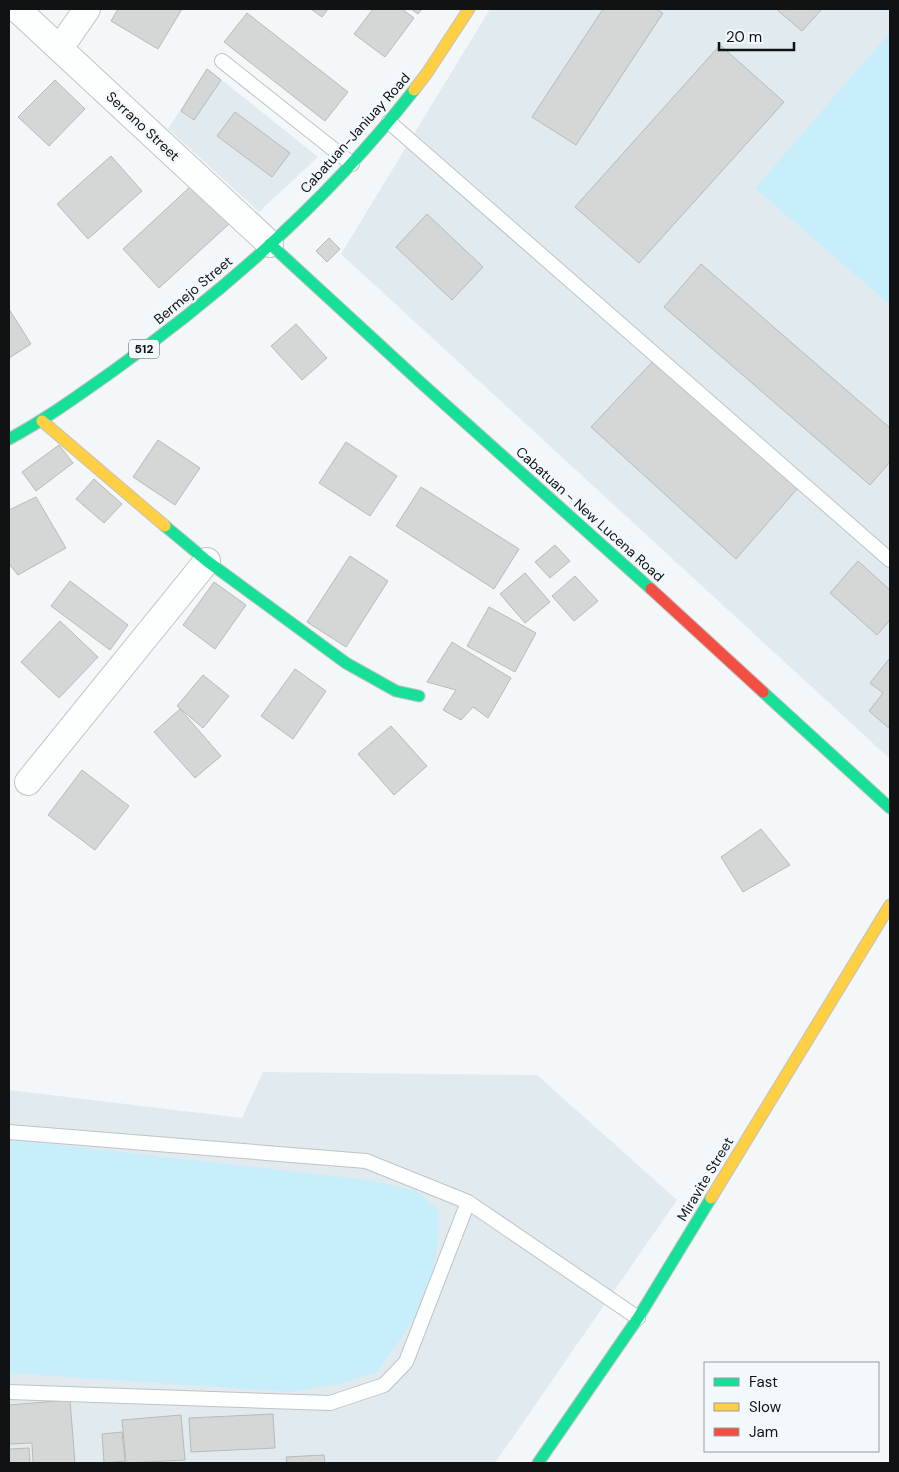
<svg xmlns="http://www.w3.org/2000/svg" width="899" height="1472" font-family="'DM Sans',sans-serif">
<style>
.built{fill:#e1ebef}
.green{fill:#c9eefb}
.building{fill:#d5d6d6;stroke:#b9baba}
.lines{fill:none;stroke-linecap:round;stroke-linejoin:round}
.lane-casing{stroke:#c0c2c4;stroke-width:16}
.street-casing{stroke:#c0c2c4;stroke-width:28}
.fast-casing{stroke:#c0c2c4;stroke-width:13}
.slow-casing{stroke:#c0c2c4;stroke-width:13}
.jam-casing{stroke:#c0c2c4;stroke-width:13}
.lane{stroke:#fdfefe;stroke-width:14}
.street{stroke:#fdfefe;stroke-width:26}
.fast{stroke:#16e098;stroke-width:11}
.slow{stroke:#ffcf43;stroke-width:11}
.jam{stroke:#f24e42;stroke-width:11}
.labels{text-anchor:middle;stroke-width:5;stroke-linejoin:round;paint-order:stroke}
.shield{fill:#f2f8fb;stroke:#545759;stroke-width:1}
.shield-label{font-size:12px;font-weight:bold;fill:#101213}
.street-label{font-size:14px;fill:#101213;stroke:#f2f8fb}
</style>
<rect width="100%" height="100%" fill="#f4f7f9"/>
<path class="built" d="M490,9H890V759L341,254Z
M207,68L318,157L259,212L168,129Z
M263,1072L537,1075L677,1200L495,1463H9V1090L242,1118Z"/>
<path class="green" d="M890,32V305L755,188Z
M9,1139L369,1180L417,1191L438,1209L439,1236L432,1275L417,1313L403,1336L377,1372L340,1384L289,1392L9,1373Z"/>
<path class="building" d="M118,9H182L158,49L111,21Z
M311,9H328L322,17Z
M373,9H402L414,18L385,57L354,34Z
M411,9H422L418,14Z
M603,9H656L663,13L576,145L532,117Z
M776,9H822L802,31Z
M247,13L348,92L325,121L224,42Z
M720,45L784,102L639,263L575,207Z
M207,69L221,80L194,120L181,111Z
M55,80L85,109L49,146L18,117Z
M235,112L290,153L272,177L217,136Z
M111,156L142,191L88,239L57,204Z
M192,185L229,224L159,288L123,249Z
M427,214L483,267L452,300L396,247Z
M329,238L340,249L327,262L316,251Z
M701,264L890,428V462L870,485L664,307Z
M9,309L31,344L9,358Z
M296,324L327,358L302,380L271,346Z
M656,358L798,488L736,559L591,427Z
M158,440L200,468L175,505L133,477Z
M346,442L397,476L370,516L319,483Z
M59,445L73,463L36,491L22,472Z
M94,479L122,504L104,523L76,499Z
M421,487L519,549L494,589L396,526Z
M36,497L66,548L18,575L9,564V510Z
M555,545L570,561L550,578L535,562Z
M350,556L388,581L346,647L307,622Z
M858,561L890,590V620L877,635L830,593Z
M525,573L550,602L525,623L500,594Z
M575,576L598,601L574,621L552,596Z
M70,581L128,625L110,650L51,606Z
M214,582L246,605L215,649L183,625Z
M489,607L536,633L515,672L467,646Z
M60,621L98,657L59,698L21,662Z
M452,642L511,678L488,718L473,707L461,720L443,710L456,690L427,682Z
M890,658V729L869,711L883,693L870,683Z
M295,669L326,691L293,739L261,716Z
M203,675L229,696L203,728L177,706Z
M180,709L221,756L195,778L154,732Z
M391,726L427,766L394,795L358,754Z
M82,770L129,806L95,850L48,815Z
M761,829L790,865L743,892L721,857Z
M70,1400L75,1463H33L32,1443L9,1444V1405Z
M273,1414L275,1448L191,1452L189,1418Z
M181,1415L185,1460L126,1463L122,1420Z
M122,1432L125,1461L104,1463L102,1434Z
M29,1448L30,1463H9V1449Z
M324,1455L325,1463H287L286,1457Z"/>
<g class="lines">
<g class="lane-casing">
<path id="lane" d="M222,61L352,164
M389,122L890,560
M9,1132L366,1161L468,1202L638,1318
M9,1392L330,1403L384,1385L406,1362L468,1202"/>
</g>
<g class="street-casing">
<path id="street" d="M17,9L270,244
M60,48L87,9
M28,782L207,561"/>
</g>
<g class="fast-casing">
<path id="fast" d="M270,244L419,381L651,589
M9,439C46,419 79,395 113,371C225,291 330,198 414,90
M165,526L207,561L346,663L396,691L419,696
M763,692L890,808
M538,1463L638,1318L711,1198"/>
</g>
<g class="slow-casing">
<path id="slow" d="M414,90L427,73L469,9
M42,421L165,526
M711,1198L890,905"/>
</g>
<g class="jam-casing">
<path id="jam" d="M651,589L763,692"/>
</g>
<use href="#lane" class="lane"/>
<use href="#street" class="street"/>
<use href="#fast" class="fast"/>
<use href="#slow" class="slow"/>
<use href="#jam" class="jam"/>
</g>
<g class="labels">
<rect class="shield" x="129" y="339.5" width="30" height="19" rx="4"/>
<g class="shield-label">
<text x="144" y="353">512</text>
</g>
<g class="street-label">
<text transform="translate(143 126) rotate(43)" y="5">Serrano Street</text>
<text transform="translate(355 133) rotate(-48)" y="5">Cabatuan-Janiuay Road</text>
<text transform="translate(193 290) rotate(-40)" y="5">Bermejo Street</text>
<text transform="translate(590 514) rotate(42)" y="5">Cabatuan - New Lucena Road</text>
<text transform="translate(705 1179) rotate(-59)" y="5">Miravite Street</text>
</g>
</g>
<rect width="899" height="1472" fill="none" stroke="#101213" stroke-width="20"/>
<rect x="704" y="1362" width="175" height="90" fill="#f2f8fb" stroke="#989c9e"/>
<rect x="714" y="1378" width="25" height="8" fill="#16e098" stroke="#989c9e"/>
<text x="749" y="1387" font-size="15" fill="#101213">Fast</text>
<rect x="714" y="1403" width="25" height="8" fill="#ffcf43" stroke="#989c9e"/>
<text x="749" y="1412" font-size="15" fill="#101213">Slow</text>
<rect x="714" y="1428" width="25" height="8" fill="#f24e42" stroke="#989c9e"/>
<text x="749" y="1437" font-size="15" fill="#101213">Jam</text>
<path d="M719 42v8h75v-8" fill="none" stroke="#101213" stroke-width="2.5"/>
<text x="726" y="42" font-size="15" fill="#101213" stroke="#f2f8fb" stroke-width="4" paint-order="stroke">20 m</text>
</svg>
